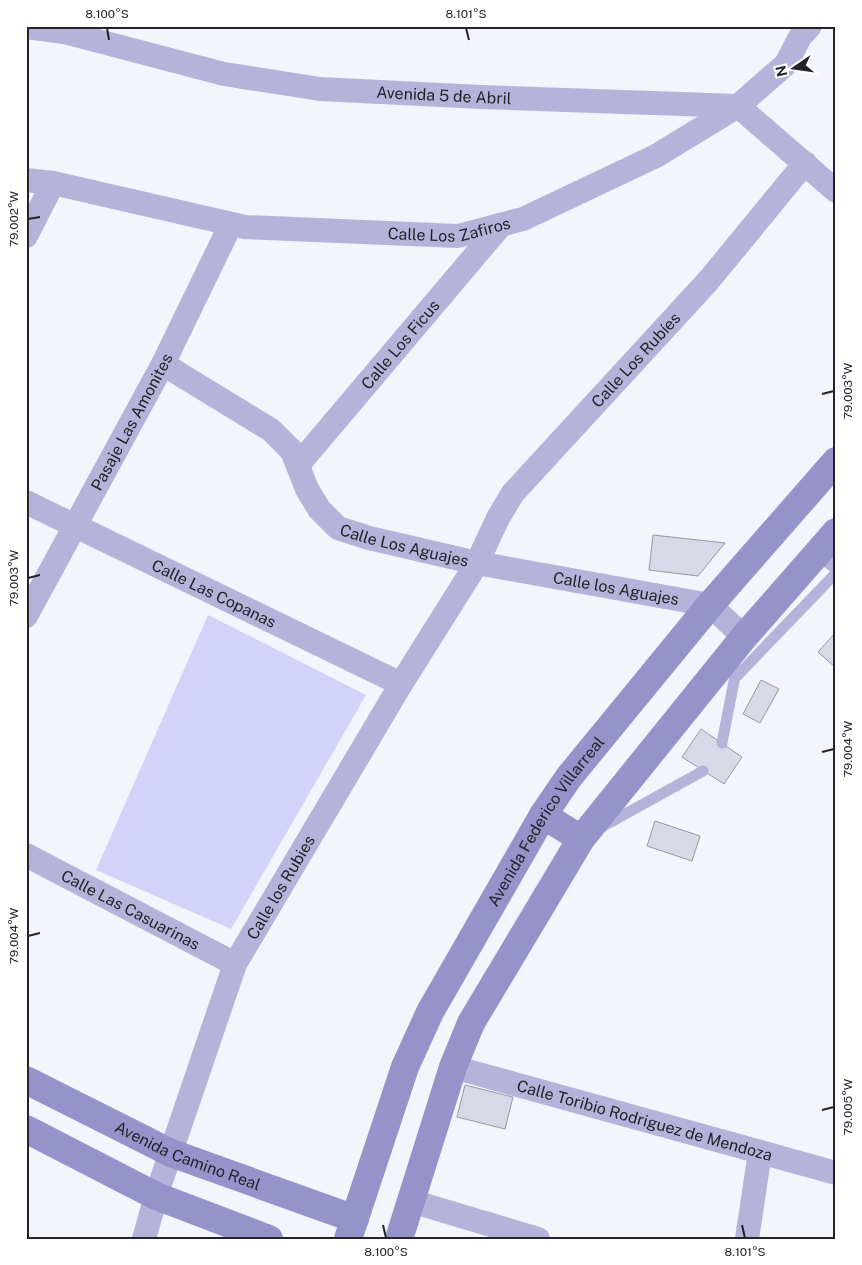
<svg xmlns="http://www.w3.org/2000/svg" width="862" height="1265" font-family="'Public Sans',sans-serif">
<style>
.green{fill:#d3d2f9}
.building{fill:#d8d8e7;stroke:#9897a5}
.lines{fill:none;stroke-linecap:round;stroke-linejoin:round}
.lane{stroke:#b5b3da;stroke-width:11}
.street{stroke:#b5b3da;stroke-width:24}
.secondary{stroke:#9693cb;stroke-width:28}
.ticks{fill:none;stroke:#232329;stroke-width:2}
.labels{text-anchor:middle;stroke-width:4;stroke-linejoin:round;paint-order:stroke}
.street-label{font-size:16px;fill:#232329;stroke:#fff}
.neatline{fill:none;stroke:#232329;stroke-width:2}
.ticks-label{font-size:12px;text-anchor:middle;fill:#232329}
</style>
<rect width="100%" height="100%" fill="#f4f4fd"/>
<path class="green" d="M208,615L366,695L231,929L96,870Z"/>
<path class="building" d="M653,535L725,543L698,576L649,570Z
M836,632V668L818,652Z
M761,680L779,689L760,723L743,714Z
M701,729L742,757L724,784L682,757Z
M655,821L700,836L692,861L647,846Z
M465,1085L513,1097L505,1129L457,1117Z"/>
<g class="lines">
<path class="lane" d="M735,678L836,573
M722,743L736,671
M600,828L703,771"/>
<g class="street">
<path id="s1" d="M26,27L64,32L224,74L320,89L481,97L738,106L836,191"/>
<path id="s2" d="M26,180L53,183L245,227L458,236L523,219L656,156L738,106L786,64L800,37L810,26"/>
<path d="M26,236L53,183"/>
<path id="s3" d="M163,364L271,430L292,451L307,489L319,509L338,528L369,538L477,563L710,605L744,637"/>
<path id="s4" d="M298,465L501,225"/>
<path id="s5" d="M26,502L401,684"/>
<path d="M821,549L836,561"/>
<path id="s6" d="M26,616L163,364L231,224"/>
<path id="s7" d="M26,855L235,964"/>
<path id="s8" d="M453,1067L836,1173"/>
<path d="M411,1201L538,1239"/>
<path id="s9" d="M144,1239L156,1196L235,964L401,684L477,563L498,518L513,493L709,280L805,163"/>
<path d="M747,1239L760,1152"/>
</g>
<g class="secondary">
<path d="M543,815L581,839"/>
<path id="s10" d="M26,1080L171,1153L355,1219"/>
<path d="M26,1129L156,1196L269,1239"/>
<path id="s11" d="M348,1239L405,1067L430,1012L543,815L569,777L710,605L836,461"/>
<path d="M399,1239L453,1067L471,1023L581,839L744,637L836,532"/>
</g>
</g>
<path class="ticks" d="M107,28L109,40M466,28L469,40M28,219L40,217M822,394L834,391M28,578L40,575M822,752L834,749M28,936L40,933M822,1110L834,1107M383,1225L386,1238M742,1225L745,1238"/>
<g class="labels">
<g class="street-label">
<text dy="6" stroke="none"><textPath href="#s1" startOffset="425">Avenida 5 de Abril</textPath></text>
<text dy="6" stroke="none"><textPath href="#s2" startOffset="429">Calle Los Zafiros</textPath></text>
<text dy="6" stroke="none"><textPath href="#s4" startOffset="158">Calle Los Ficus</textPath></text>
<text dy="6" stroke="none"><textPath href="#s9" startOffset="1018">Calle Los Rubíes</textPath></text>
<text dy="6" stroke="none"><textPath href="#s6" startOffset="221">Pasaje Las Amonites</textPath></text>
<text dy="6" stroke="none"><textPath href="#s3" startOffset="316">Calle Los Aguajes</textPath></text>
<text dy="6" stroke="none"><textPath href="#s3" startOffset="532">Calle los Aguajes</textPath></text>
<text dy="6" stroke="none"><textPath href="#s5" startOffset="209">Calle Las Copanas</textPath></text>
<text dy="6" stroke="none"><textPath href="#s11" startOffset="465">Avenida Federico Villarreal</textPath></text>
<text dy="6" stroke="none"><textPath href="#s9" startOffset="379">Calle los Rubies</textPath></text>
<text dy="6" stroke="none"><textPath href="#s7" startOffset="118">Calle Las Casuarinas</textPath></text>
<text dy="6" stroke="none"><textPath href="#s8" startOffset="199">Calle Toribio Rodriguez de Mendoza</textPath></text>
<text dy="6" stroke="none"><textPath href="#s10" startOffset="179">Avenida Camino Real</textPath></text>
</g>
</g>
<rect width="862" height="1265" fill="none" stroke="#ffffff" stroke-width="55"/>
<g transform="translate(794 68) rotate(257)" stroke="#ffffff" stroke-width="4" paint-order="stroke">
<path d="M0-4L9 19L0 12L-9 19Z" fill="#232329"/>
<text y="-8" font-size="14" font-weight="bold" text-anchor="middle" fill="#232329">N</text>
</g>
<rect x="28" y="28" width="806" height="1210" class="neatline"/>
<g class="ticks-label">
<text x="107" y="18">8.100°S</text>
<text x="466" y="18">8.101°S</text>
<text transform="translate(14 219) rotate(-90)" y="4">79.002°W</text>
<text transform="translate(848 391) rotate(-90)" y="4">79.003°W</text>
<text transform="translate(14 578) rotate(-90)" y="4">79.003°W</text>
<text transform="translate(848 749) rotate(-90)" y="4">79.004°W</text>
<text transform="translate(14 936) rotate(-90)" y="4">79.004°W</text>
<text transform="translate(848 1107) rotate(-90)" y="4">79.005°W</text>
<text x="386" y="1256">8.100°S</text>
<text x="745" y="1256">8.101°S</text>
</g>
</svg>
